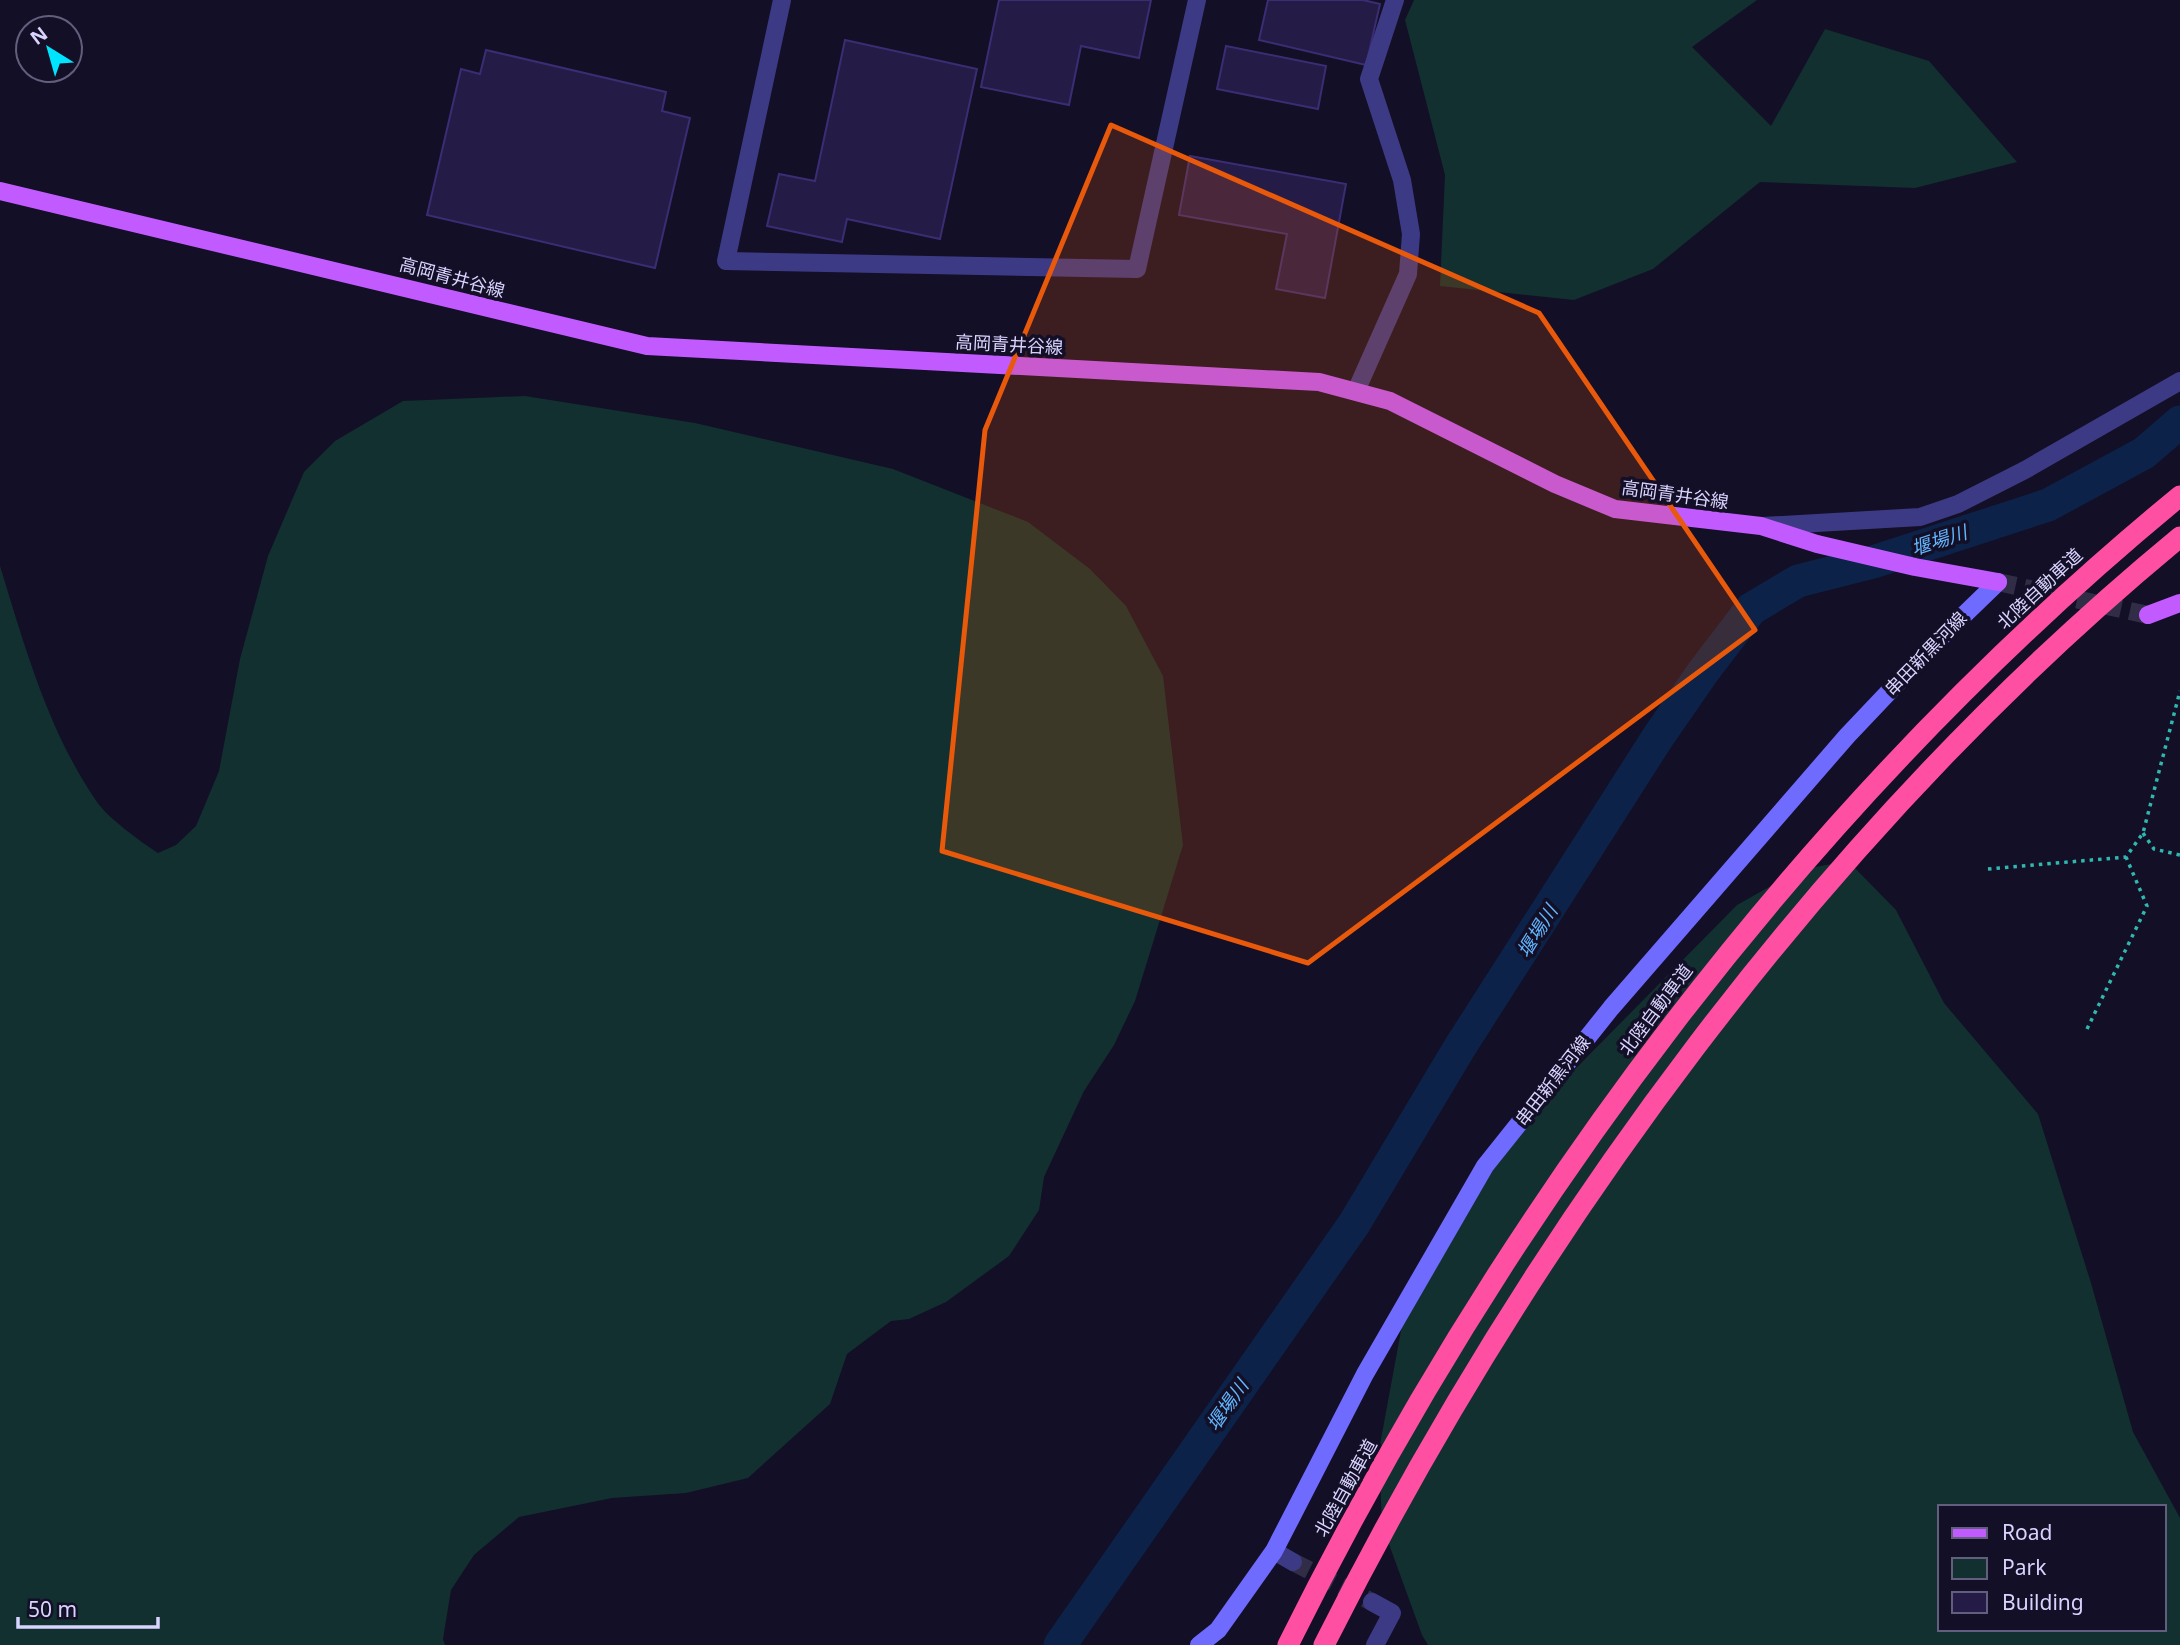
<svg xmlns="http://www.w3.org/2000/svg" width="2180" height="1645" font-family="'Noto Sans','Noto Sans JP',sans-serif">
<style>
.green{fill:#12302f;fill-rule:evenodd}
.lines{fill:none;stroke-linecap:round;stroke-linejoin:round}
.river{stroke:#0c2248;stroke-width:33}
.building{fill:#241b47;stroke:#3b2d73;stroke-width:2}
.minor-tunnel{stroke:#312d47;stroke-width:18;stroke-dasharray:18 9;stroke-linecap:butt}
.primary-tunnel{stroke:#312d47;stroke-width:18;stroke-dasharray:18 9;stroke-linecap:butt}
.path{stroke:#2fb8b0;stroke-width:3.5;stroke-dasharray:3.5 5;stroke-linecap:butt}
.minor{stroke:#3d3a85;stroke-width:18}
.tertiary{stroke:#3d3a85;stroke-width:18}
.secondary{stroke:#6f6bff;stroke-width:18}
.primary{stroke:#c25bff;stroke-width:18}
.motorway{stroke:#ff4fa3;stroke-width:21}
.marked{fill:#e8590c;fill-opacity:0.2;stroke:#e8590c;stroke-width:5;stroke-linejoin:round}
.labels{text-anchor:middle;stroke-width:7;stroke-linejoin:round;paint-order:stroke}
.street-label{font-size:18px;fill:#d9d4ff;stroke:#130f26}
.water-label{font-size:19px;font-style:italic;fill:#62b6ff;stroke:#130f26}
</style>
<rect width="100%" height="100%" fill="#130f26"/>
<path class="green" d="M1414,0H1757L1692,47L1771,126L1825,29L1929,61L2017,162L1915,188L1760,182L1653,269L1574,300L1440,286L1445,175L1405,20Z
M525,396L695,423L893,469L1028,522L1090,569L1126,606L1163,676L1183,845L1135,1001L1114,1045L1084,1091L1044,1177L1039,1210L1009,1256L946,1302L909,1319L891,1321L847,1354L830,1404L748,1478L686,1493L612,1498L519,1517L474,1555L451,1590L443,1639L445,1645H0V566C25,647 48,731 97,802C108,818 141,842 158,853L176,845L196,826L219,771L240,659L268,556L304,472L335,441L403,401Z
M1848,861L1896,910L1944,1003L2038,1114L2091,1283L2133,1432L2180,1518V1645H1428L1422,1635L1382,1525L1379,1450L1402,1325L1514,1131L1737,905L1799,870ZM1940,1507H2164V1629H1940Z"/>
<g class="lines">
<path class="river" d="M1060,1645L1354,1224L1460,1047L1658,737L1703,672L1751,609L1798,581L1873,562L2048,505L2144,453L2180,422"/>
</g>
<path class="building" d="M999,0H1151L1139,58L1081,46L1069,105L981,87Z
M1268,0H1363L1380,4L1366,65L1259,40Z
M845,40L977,69L940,239L847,219L842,242L767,226L779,174L815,181Z
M1226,46L1326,66L1318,109L1217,89Z
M486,50L666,92L662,111L690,118L655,268L427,215L461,69L480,74Z
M1190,156L1346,184L1325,298L1276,289L1287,234L1179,215Z"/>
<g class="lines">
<path class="minor-tunnel" d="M1293,1562L1372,1602"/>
<path class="primary-tunnel" d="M1998,582L2148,615"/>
<path class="path" d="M2143,833L2154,849L2180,855
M1988,869L2126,857L2143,833L2180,691
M2087,1029L2147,906L2126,857"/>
<path class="minor" d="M1356,391L1408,274L1411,234L1402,180L1369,79L1395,0
M1763,526L1920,517L1958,504L2025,470L2180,381
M1274,1551L1293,1562
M1372,1602L1392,1613L1375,1645"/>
<path class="tertiary" d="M782,0L726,261L1137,269L1197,0"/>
<path class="secondary" d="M1199,1645L1218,1630L1274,1551L1365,1374L1485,1166L1611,1008L1847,736L1938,640L1998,582"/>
<path class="primary" d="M0,191L647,346L1319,382L1390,401L1555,484L1615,509L1761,526L1817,544L1915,567L1998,582
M2148,615L2180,603"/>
<path class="motorway" d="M1288,1645C1504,1209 1803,806 2180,496
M1324,1645C1531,1233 1823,831 2180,537"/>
</g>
<path class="marked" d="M1111,125L1539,313L1755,630L1308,963L942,851L985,430Z"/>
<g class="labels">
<g class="street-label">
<text transform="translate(452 278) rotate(15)" y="6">高岡青井谷線</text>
<text transform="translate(1009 345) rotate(3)" y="6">高岡青井谷線</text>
<text transform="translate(1675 495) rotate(8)" y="6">高岡青井谷線</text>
<text transform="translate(2040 589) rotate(-43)" y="6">北陸自動車道</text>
<text transform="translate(1926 654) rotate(-46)" y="6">串田新黒河線</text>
<text transform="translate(1656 1010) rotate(-53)" y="6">北陸自動車道</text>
<text transform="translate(1553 1081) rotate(-52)" y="6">串田新黒河線</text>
<text transform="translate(1346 1488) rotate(-61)" y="6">北陸自動車道</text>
</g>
<g class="water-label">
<text transform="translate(1939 540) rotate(-18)" y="7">堰場川</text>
<text transform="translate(1537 931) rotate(-58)" y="7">堰場川</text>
<text transform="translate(1227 1405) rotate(-55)" y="7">堰場川</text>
</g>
</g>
<rect x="1938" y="1505" width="228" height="126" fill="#130f26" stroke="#625e7d" stroke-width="2"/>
<rect x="1952" y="1528" width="35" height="10" fill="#c25bff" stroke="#625e7d" stroke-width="2"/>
<text x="2002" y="1540" font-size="21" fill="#d9d4ff">Road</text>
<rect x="1952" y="1558" width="35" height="21" fill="#12302f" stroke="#625e7d" stroke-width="2"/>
<text x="2002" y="1575" font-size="21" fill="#d9d4ff">Park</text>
<rect x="1952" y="1592" width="35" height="21" fill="#241b47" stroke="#625e7d" stroke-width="2"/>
<text x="2002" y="1610" font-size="21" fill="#d9d4ff">Building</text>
<g transform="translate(49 49) rotate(323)"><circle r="33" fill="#130f26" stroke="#625e7d" stroke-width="2"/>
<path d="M0-5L12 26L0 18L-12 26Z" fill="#00e5ff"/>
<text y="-10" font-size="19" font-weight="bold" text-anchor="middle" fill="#d9d4ff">N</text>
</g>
<path d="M18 1617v10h140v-10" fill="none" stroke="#d9d4ff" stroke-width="3.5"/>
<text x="28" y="1617" font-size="21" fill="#d9d4ff" stroke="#130f26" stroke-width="5" paint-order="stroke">50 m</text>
</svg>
